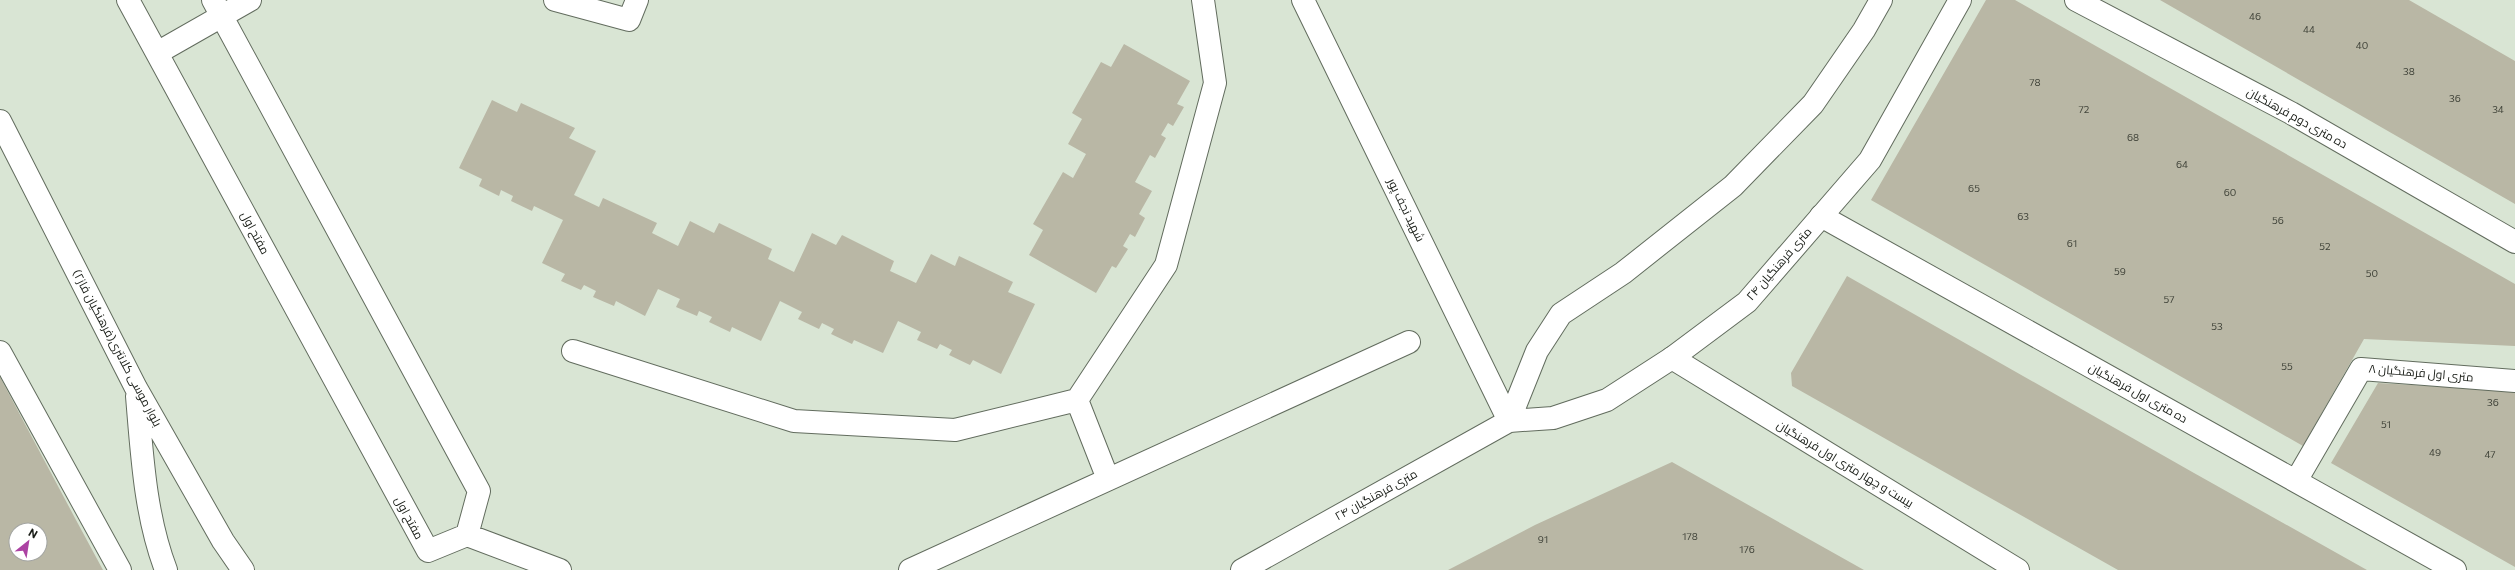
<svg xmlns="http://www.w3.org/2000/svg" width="2515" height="570" font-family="Commissioner,Cairo,sans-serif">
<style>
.building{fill:#b9b7a5;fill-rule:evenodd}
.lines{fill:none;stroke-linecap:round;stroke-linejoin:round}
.street-casing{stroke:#626c5e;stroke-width:24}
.secondary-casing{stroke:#626c5e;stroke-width:24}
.street{stroke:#fff;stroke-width:22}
.secondary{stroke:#fff;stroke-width:22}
.labels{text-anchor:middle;stroke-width:3.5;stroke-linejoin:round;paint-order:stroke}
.number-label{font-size:10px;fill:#41443a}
.street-label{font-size:12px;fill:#191d17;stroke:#fff}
</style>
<rect width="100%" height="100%" fill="#d9e5d4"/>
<path class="building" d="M1986,0H2015L2515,284V346L2364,339L2303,446L1871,200Z
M2160,0H2409L2515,61V204Z
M1124,44L1190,81L1177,104L1184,107L1173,126L1168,123L1161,135L1166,138L1155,158L1150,155L1135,182L1152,191L1139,214L1145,218L1135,237L1130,234L1123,246L1128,249L1116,268L1112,266L1096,293L1029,255L1043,230L1033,224L1063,172L1073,178L1086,154L1068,144L1082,119L1072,113L1101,62L1111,67Z
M492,100L517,112L521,103L575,128L569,138L596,151L574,195L599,207L603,198L657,223L652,233L678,246L690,221L714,233L719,223L772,249L768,259L794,272L812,233L836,245L842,235L894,261L890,271L916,283L931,254L955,266L959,256L1013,282L1008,292L1035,304L1001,374L973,360L970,365L949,355L952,350L940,344L937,349L917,340L921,332L898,321L883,353L854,340L852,344L831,334L834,329L822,323L819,329L798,319L802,312L780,301L761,341L732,327L730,332L709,322L712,317L699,311L697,316L676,307L680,299L658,289L645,316L616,301L614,306L593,297L596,291L584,285L581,290L561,281L565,274L542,263L563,220L534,206L532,211L511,201L513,196L501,190L499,196L479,186L482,179L459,168Z
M1847,276L2194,473L2367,570H2118L1939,469L1792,386L1791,373Z
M0,377L76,520L103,570H0ZM16,530H40V554H16Z
M2378,383L2515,391V567L2331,463Z
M1672,462L1864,570H1448L1535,525Z"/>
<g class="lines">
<g class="street-casing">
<path id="street" d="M128,0L428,551L467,535L479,491L213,0
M555,0L629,20L637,0
M1303,0L1509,421
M2076,0L2291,113L2515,242
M157,53L250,0
M1821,216L2455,570
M573,351L794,421L955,430L1077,400L1166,265L1215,83L1203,0
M1672,358L2018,570
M1077,400L1108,479
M2296,481L2361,369L2515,381
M467,535L560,570
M910,570L1409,342"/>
</g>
<g class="secondary-casing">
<path id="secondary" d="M0,121L136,388L223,541L243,570
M0,352L120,570
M137,396C142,455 145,515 166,570
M1509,421L1537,351L1561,314L1623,273L1733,186L1813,104L1864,30L1881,0
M1242,570L1509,421L1553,418L1607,400L1672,358L1747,302L1870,160L1960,0"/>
</g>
<use href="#street" class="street"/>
<use href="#secondary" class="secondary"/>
</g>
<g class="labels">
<g class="number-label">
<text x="2255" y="20">46</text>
<text x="2309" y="33">44</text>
<text x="2362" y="49">40</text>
<text x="2409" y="75">38</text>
<text x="2035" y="86">78</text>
<text x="2455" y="102">36</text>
<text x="2084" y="113">72</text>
<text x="2498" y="113">34</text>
<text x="2133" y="141">68</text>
<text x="2182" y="168">64</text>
<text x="1974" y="192">65</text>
<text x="2230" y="196">60</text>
<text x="2023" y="220">63</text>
<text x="2278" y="224">56</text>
<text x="2072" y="247">61</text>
<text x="2325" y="250">52</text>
<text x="2120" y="275">59</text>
<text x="2372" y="277">50</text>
<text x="2169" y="303">57</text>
<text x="2217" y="330">53</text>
<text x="2287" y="370">55</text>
<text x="2493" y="406">36</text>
<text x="2386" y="428">51</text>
<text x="2435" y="456">49</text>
<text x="2490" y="458">47</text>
<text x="1690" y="540">178</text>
<text x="1543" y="543">91</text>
<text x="1747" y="553">176</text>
</g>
<g class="street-label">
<text transform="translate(2297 118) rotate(29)" y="4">ده متری دوم فرهنگیان</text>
<text transform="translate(1406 210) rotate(64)" y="4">شهید نجف پور</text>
<text transform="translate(255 233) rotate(62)" y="4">مفتح اول</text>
<text transform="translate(1779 264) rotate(-49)" y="4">۲۴ متری فرهنگیان</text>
<text transform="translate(117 348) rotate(62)" y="4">بلوار موسی کلانتری(فرهنگیان فاز۲)</text>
<text transform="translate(2421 373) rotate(5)" y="4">۸ متری اول فرهنگیان</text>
<text transform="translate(2138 393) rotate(29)" y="4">ده متری اول فرهنگیان</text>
<text transform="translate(1845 464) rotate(31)" y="4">بیست و چهار متری اول فرهنگیان</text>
<text transform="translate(1376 495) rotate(-29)" y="4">۲۴ متری فرهنگیان</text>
<text transform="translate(409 518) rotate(62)" y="4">مفتح اول</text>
</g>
</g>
<g transform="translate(28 542) rotate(30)"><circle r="19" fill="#ffffff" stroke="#a3a5a2"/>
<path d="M0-3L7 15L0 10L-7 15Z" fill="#ac42a3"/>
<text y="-6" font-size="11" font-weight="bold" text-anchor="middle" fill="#191d17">N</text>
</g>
</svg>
